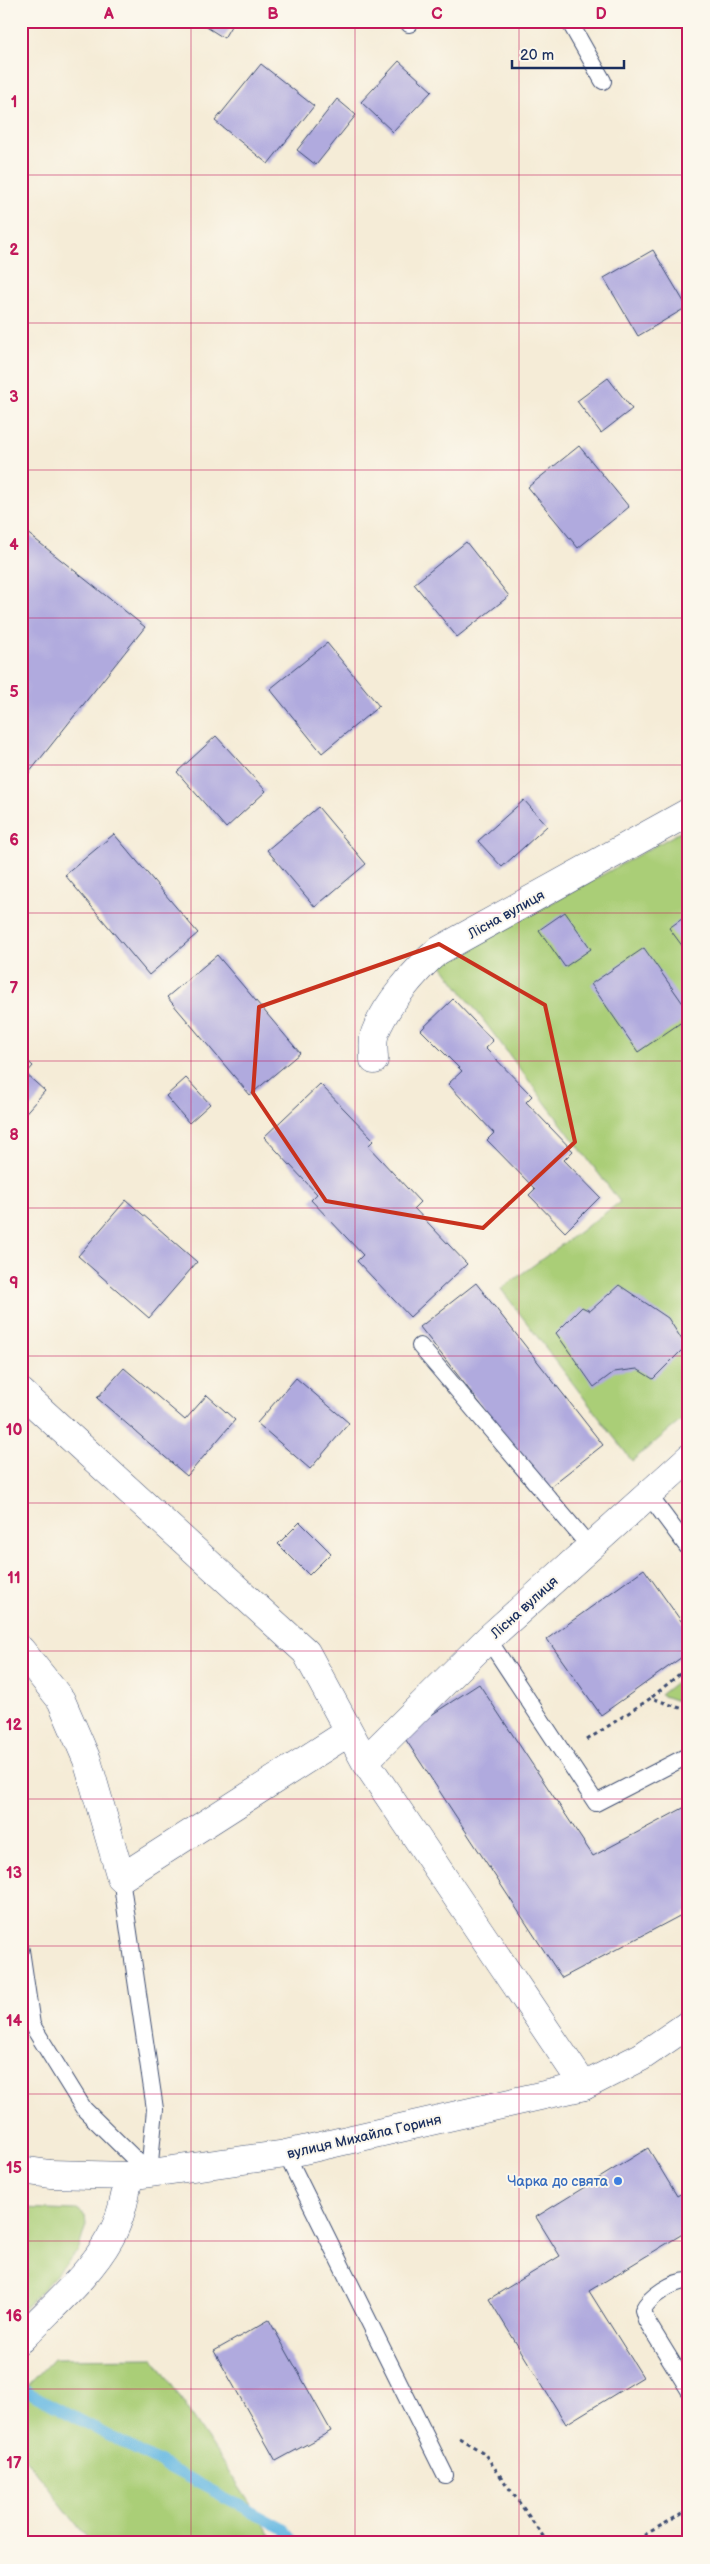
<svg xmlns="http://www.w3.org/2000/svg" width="710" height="2564" font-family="'Balsamiq Sans',sans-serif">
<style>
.green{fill:#aace77;stroke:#627e6a}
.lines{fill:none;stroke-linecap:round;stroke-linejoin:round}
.stream{stroke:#67b9e2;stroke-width:11}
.building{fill:#b0aade}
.service-casing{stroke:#3c4b70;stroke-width:18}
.minor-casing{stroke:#3c4b70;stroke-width:29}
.secondary-casing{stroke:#3c4b70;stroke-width:29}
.path{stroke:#3c4b70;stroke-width:3;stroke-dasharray:4 4;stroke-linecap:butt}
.service{stroke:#fff;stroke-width:16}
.minor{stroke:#fff;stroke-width:28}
.secondary{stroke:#fff;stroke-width:28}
.marked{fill:none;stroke:#c8321e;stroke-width:4;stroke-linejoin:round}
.grid{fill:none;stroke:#c2185b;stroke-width:1;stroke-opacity:0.55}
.shop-dot{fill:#3f7fe0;stroke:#fbf7ec;stroke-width:2}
.labels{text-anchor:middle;stroke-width:4;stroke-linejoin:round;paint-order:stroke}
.street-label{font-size:14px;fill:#1b2f5e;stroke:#fbf7ec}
.shop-label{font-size:14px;fill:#366cbe;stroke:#fbf7ec;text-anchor:end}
.neatline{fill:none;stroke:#c2185b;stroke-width:2}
.grid-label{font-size:16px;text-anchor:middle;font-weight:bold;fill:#c2185b}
</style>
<rect width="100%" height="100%" fill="#fbf7ec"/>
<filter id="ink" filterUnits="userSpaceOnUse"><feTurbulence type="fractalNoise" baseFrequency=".02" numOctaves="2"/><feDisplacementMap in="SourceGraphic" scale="10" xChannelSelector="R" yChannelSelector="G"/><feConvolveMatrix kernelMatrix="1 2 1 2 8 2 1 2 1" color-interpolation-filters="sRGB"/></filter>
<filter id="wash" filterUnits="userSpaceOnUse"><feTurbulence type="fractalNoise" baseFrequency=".0096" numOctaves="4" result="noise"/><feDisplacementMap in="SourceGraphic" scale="20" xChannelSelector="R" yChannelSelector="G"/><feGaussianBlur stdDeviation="1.12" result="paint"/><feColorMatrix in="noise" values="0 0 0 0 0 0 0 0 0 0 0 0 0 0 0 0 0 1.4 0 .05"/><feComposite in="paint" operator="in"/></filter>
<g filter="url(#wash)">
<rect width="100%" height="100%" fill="#f5ecd7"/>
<path class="green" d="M689,827V1414L632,1461L501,1289L620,1202L441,964Z
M689,1672V1705L660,1695Z
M21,2208L77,2210L85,2216L86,2225L78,2251L21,2312Z
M154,2358L276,2543H91L21,2453V2393L53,2359Z"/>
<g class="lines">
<path class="stream" d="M24,2390L284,2529L293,2543"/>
</g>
<g id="blocks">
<path class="building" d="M197,21H234L224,38Z
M399,61L432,91L393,132L361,102Z
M261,64L314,106L268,164L215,121Z
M337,99L356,115L316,165L297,150Z
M653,250L687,307L638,336L604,278Z
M608,378L632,409L601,433L577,401Z
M579,446L629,507L578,548L528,487Z
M21,528L145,627L21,783Z
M466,542L509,596L457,637L414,584Z
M327,643L379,706L322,753L270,689Z
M216,736L266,791L226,828L177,772Z
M524,800L547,826L502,867L478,841Z
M318,807L366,864L315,907L267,850Z
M114,834L198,933L149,975L65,875Z
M565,912L591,949L565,967L539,930Z
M689,914V955L669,928Z
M644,948L689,1012V1017L638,1052L591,984Z
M217,955L300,1053L250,1095L167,997Z
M453,999L493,1041L485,1048L532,1096L526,1102L573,1151L564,1160L600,1197L565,1232L529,1195L535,1189L487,1140L494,1133L448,1084L462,1071L421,1030Z
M21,1055L33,1066L26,1074L45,1091L21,1118Z
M186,1078L210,1104L189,1123L166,1096Z
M320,1084L374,1140L368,1146L420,1202L414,1208L467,1264L410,1317L357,1261L363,1255L311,1200L317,1194L264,1137Z
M126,1200L197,1262L149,1318L78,1256Z
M476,1283L603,1445L547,1489L420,1327Z
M619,1285L668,1318L686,1346L653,1379L637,1369L614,1372L594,1387L556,1333L582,1307L590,1311Z
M124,1368L185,1420L207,1395L235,1420L187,1476L97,1398Z
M296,1378L349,1423L310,1469L257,1423Z
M300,1522L331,1553L309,1575L278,1544Z
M644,1569L689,1632V1652L601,1715L547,1639Z
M479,1684L593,1856L689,1805V1911L562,1978L402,1734Z
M648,2148L677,2196L689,2189V2230L589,2291L643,2377L566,2424L489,2299L560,2256L536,2217Z
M269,2320L331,2431L276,2461L214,2351Z"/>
</g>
</g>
<g filter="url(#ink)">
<use href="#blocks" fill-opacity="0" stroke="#3c4b70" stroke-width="1"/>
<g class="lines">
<g class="service-casing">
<path id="service" d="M569,21L603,81
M409,24L411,21
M420,1346L590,1547
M648,1494L689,1549
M488,1639L596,1803L689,1755
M121,1878L155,2109L149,2173
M21,1950L32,2025L84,2109L149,2173
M286,2154L445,2475
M689,2281C674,2280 649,2297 643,2310L646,2320L689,2390"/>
</g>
<g class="minor-casing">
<path id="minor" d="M374,1060C374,1052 372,1041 375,1033C385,1006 416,969 438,951L689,812
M21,1392L306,1652L365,1761L584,2086
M21,1650L61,1700L87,1760L121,1878L349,1732
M365,1761L488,1639L689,1458
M21,2339C51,2307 89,2276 110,2238C121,2219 125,2197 129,2176"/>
</g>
<g class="secondary-casing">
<path id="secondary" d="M21,2170L50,2174L129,2176L286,2154L584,2086L641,2057L689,2024"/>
</g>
<path class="path" d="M652,1697L689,1666
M587,1740L651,1698L689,1711
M459,2438L484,2453L548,2543
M630,2543L689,2510"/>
<use href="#service" class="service"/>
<use href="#minor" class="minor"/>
<use href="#secondary" class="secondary"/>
</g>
</g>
<path class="marked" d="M439,944L545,1005L575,1142L483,1228L326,1201L253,1093L259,1007Z"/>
<path class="grid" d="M191,21V2543M355,21V2543M519,21V2543M21,175H689M21,323H689M21,470H689M21,618H689M21,765H689M21,913H689M21,1061H689M21,1208H689M21,1356H689M21,1503H689M21,1651H689M21,1799H689M21,1946H689M21,2094H689M21,2241H689M21,2389H689"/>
<circle class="shop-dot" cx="618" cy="2181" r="5"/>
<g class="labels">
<g class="street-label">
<text transform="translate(506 914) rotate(-29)" y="5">Лісна вулиця</text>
<text transform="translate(524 1607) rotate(-42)" y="5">Лісна вулиця</text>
<text transform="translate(364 2136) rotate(-13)" y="5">вулиця Михайла Гориня</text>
</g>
<g class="shop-label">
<text x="608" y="2186">Чарка до свята</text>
</g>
</g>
<rect width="710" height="2564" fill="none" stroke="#fbf7ec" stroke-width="55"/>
<path d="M512 60v8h112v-8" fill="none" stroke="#1b2f5e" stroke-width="2.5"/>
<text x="520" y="60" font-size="15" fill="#1b2f5e" stroke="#fbf7ec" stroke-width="4" paint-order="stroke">20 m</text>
<rect x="28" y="28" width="654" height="2508" class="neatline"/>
<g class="grid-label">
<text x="109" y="19">A</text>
<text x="273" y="19">B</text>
<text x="437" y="19">C</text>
<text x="601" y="19">D</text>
<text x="14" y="107">1</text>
<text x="14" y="255">2</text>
<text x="14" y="402">3</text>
<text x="14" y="550">4</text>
<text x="14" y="697">5</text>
<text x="14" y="845">6</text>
<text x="14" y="993">7</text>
<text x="14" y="1140">8</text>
<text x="14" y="1288">9</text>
<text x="14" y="1435">10</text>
<text x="14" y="1583">11</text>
<text x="14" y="1730">12</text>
<text x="14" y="1878">13</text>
<text x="14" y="2026">14</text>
<text x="14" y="2173">15</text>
<text x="14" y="2321">16</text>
<text x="14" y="2468">17</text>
</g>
</svg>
